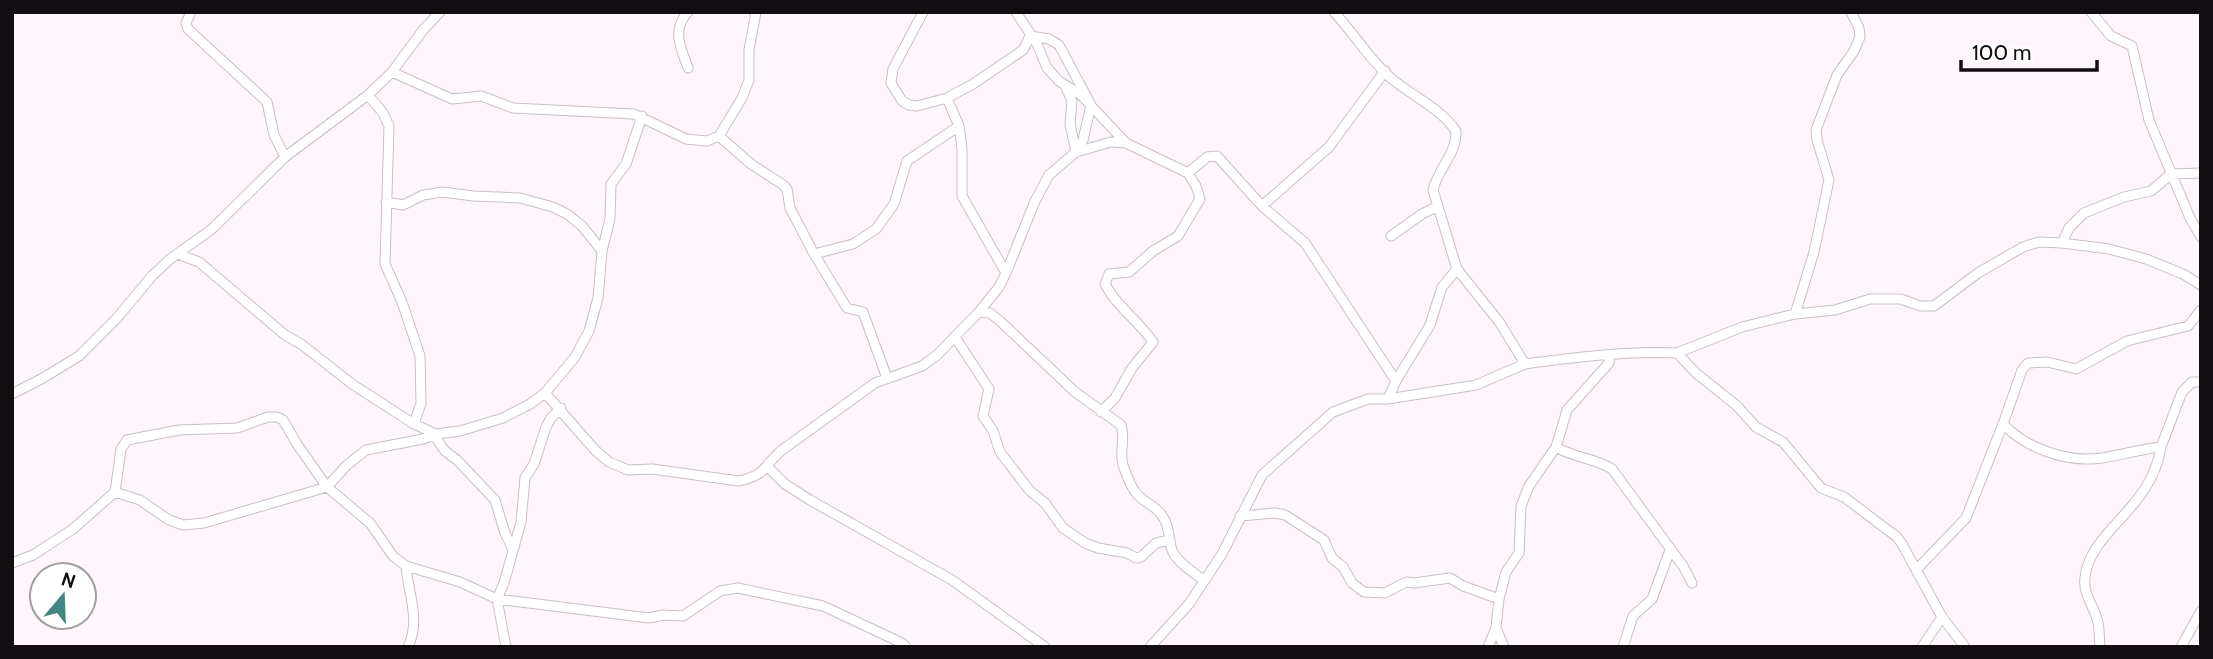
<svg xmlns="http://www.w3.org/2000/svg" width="2213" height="659" font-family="Cabin,sans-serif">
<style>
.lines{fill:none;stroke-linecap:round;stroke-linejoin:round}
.street-casing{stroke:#c9bfc7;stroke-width:11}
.street{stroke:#fff;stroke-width:9}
</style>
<rect width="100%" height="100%" fill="#fff6fd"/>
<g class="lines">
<g class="street-casing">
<path id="street" d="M191,12L186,23L188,29L267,102L274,135L285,157
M688,12C671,30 681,48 688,68
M1016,12L1037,44L1047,68L1059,81L1081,95L1126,143L1188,173L1207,157L1217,156L1262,206L1305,243L1396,381
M1334,12C1354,33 1371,62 1392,79C1414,97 1440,108 1456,131C1457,154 1438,168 1433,190L1457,269L1500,323L1525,364C1576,357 1626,351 1677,353L1696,373L1737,406L1756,427L1783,442L1821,488L1844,497L1897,537L1902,544L1942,617L1965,647
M2091,12L2111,36L2132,46L2149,120L2190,218L2201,237
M392,72L452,99L481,96L513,108L634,114L686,139L707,141L719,136L742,98L749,80V50L756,12
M1065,85L1072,101L1070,124L1076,152L1111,142L1126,143
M368,95L383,113L389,126L385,264L402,302L420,356L421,403L414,424
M947,98L959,126L962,149V196L1006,273
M719,136L751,164L782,184L787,189L790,208L814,254L847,308L863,312L887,378
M386,202L403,205L423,195L443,192L473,196L520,198L553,207L567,214L582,226L602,251
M1262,206L1329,147L1385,71
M1391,236L1422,214L1438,206
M2062,243L2069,228L2084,213L2124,197L2151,191L2171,174L2201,173
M178,254L199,262L285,335L301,344L352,384L414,424L436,434L460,431L503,418L530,404L545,393L575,357L589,331L598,298L602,251L610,219L611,184L626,164L642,116
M814,254L853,244L876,229L894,204L907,161L959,126
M2201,310L2188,326L2127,341L2076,369L2047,362L2028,363L2022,370L2003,424C2027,449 2068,463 2102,458C2122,455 2141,449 2161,447L2182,392L2192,382H2201
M979,312L990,313L1000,321L1075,392L1121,425C1126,438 1118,454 1124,468C1127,476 1131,487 1136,493C1142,501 1154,505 1161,514C1170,525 1168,538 1172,550C1176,562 1195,573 1204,581
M1795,314L1814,252L1829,180L1817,140L1816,130L1837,75L1854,51L1860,37L1859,28L1851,12
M955,337L989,389L983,416L993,431L1000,452L1030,491L1045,503L1063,528L1085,543L1098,548L1127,553L1136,558L1141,557L1156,543L1170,540
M1677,353L1742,327L1795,314L1835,310L1870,299H1901L1920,306H1934L1978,273L2023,247L2039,242L2062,243L2109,249L2146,259L2183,274L2201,285
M545,393L595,450L609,462L628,470L652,469L739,481C767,475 764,465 782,450L875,383L922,366L936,356L979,312L999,287L1006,273L1035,201L1049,175L1076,152L1083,140L1091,105L1059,45L1049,39L1030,36L1023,50L973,84L947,98L917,106L909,105L902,101L891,83L893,69L923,12
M12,394L43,378L79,356L117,318L152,276L170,259L212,229L285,157L368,95L392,72L423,30L440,12
M1388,399L1476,385L1525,364
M1101,412L1115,398L1132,368L1153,342C1139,321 1116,306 1105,284L1109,274L1129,272L1153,251L1178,236L1200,199L1196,186L1188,173
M1556,447C1574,458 1595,458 1612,469L1683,566L1692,583
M768,467L785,484L810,500L952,580L1045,647
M115,492L140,500L169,520L183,525L204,523L327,487L346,466L366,450L423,439L436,434L438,441L445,451L457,460L495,500L505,533L512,548
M1240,516L1275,513L1285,515L1324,540L1332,558L1343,567L1352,583L1364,592L1385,593L1406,582L1414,583L1450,578L1463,586L1499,599
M12,563L33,555L73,529L115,492L121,449L127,440L179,430L237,428L268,417H277L283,420L297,444L327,487L370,523L393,556L406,566L460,582L497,599L649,618L663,615L683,616L720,591L738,588L823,606L902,643L906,647
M406,566C408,593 421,620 408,647
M1916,570L1966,518L2003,424
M506,647L497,599L504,583L521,522L525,478L534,464L546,427L551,418L561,408
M1150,647L1189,604L1222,554L1262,475L1333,412L1368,399H1388L1396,381L1430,325L1442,287L1457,269
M1488,647L1496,628
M1504,647L1496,628L1499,599L1506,572L1519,553L1521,506L1529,486L1556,447L1567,410L1609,363L1610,355
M1623,647L1633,616L1652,599L1670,550
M1922,647L1942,617
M2100,647C2099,638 2100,628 2097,619C2093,605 2083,594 2085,578C2087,548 2118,524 2136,501C2148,486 2158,466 2161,447
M2181,647L2201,611"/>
</g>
<use href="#street" class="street"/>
</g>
<rect width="2213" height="659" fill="none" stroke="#110d10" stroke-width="28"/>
<g transform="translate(63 596) rotate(19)"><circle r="33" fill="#ffffff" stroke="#a09e9f" stroke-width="2"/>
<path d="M0-5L12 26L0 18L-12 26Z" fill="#428882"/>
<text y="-10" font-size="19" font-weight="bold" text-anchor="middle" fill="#110d10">N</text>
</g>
<path d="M1961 60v10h136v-10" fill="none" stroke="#110d10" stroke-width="3.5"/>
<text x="1972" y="60" font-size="21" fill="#110d10" stroke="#ffffff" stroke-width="5" paint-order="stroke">100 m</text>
</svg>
